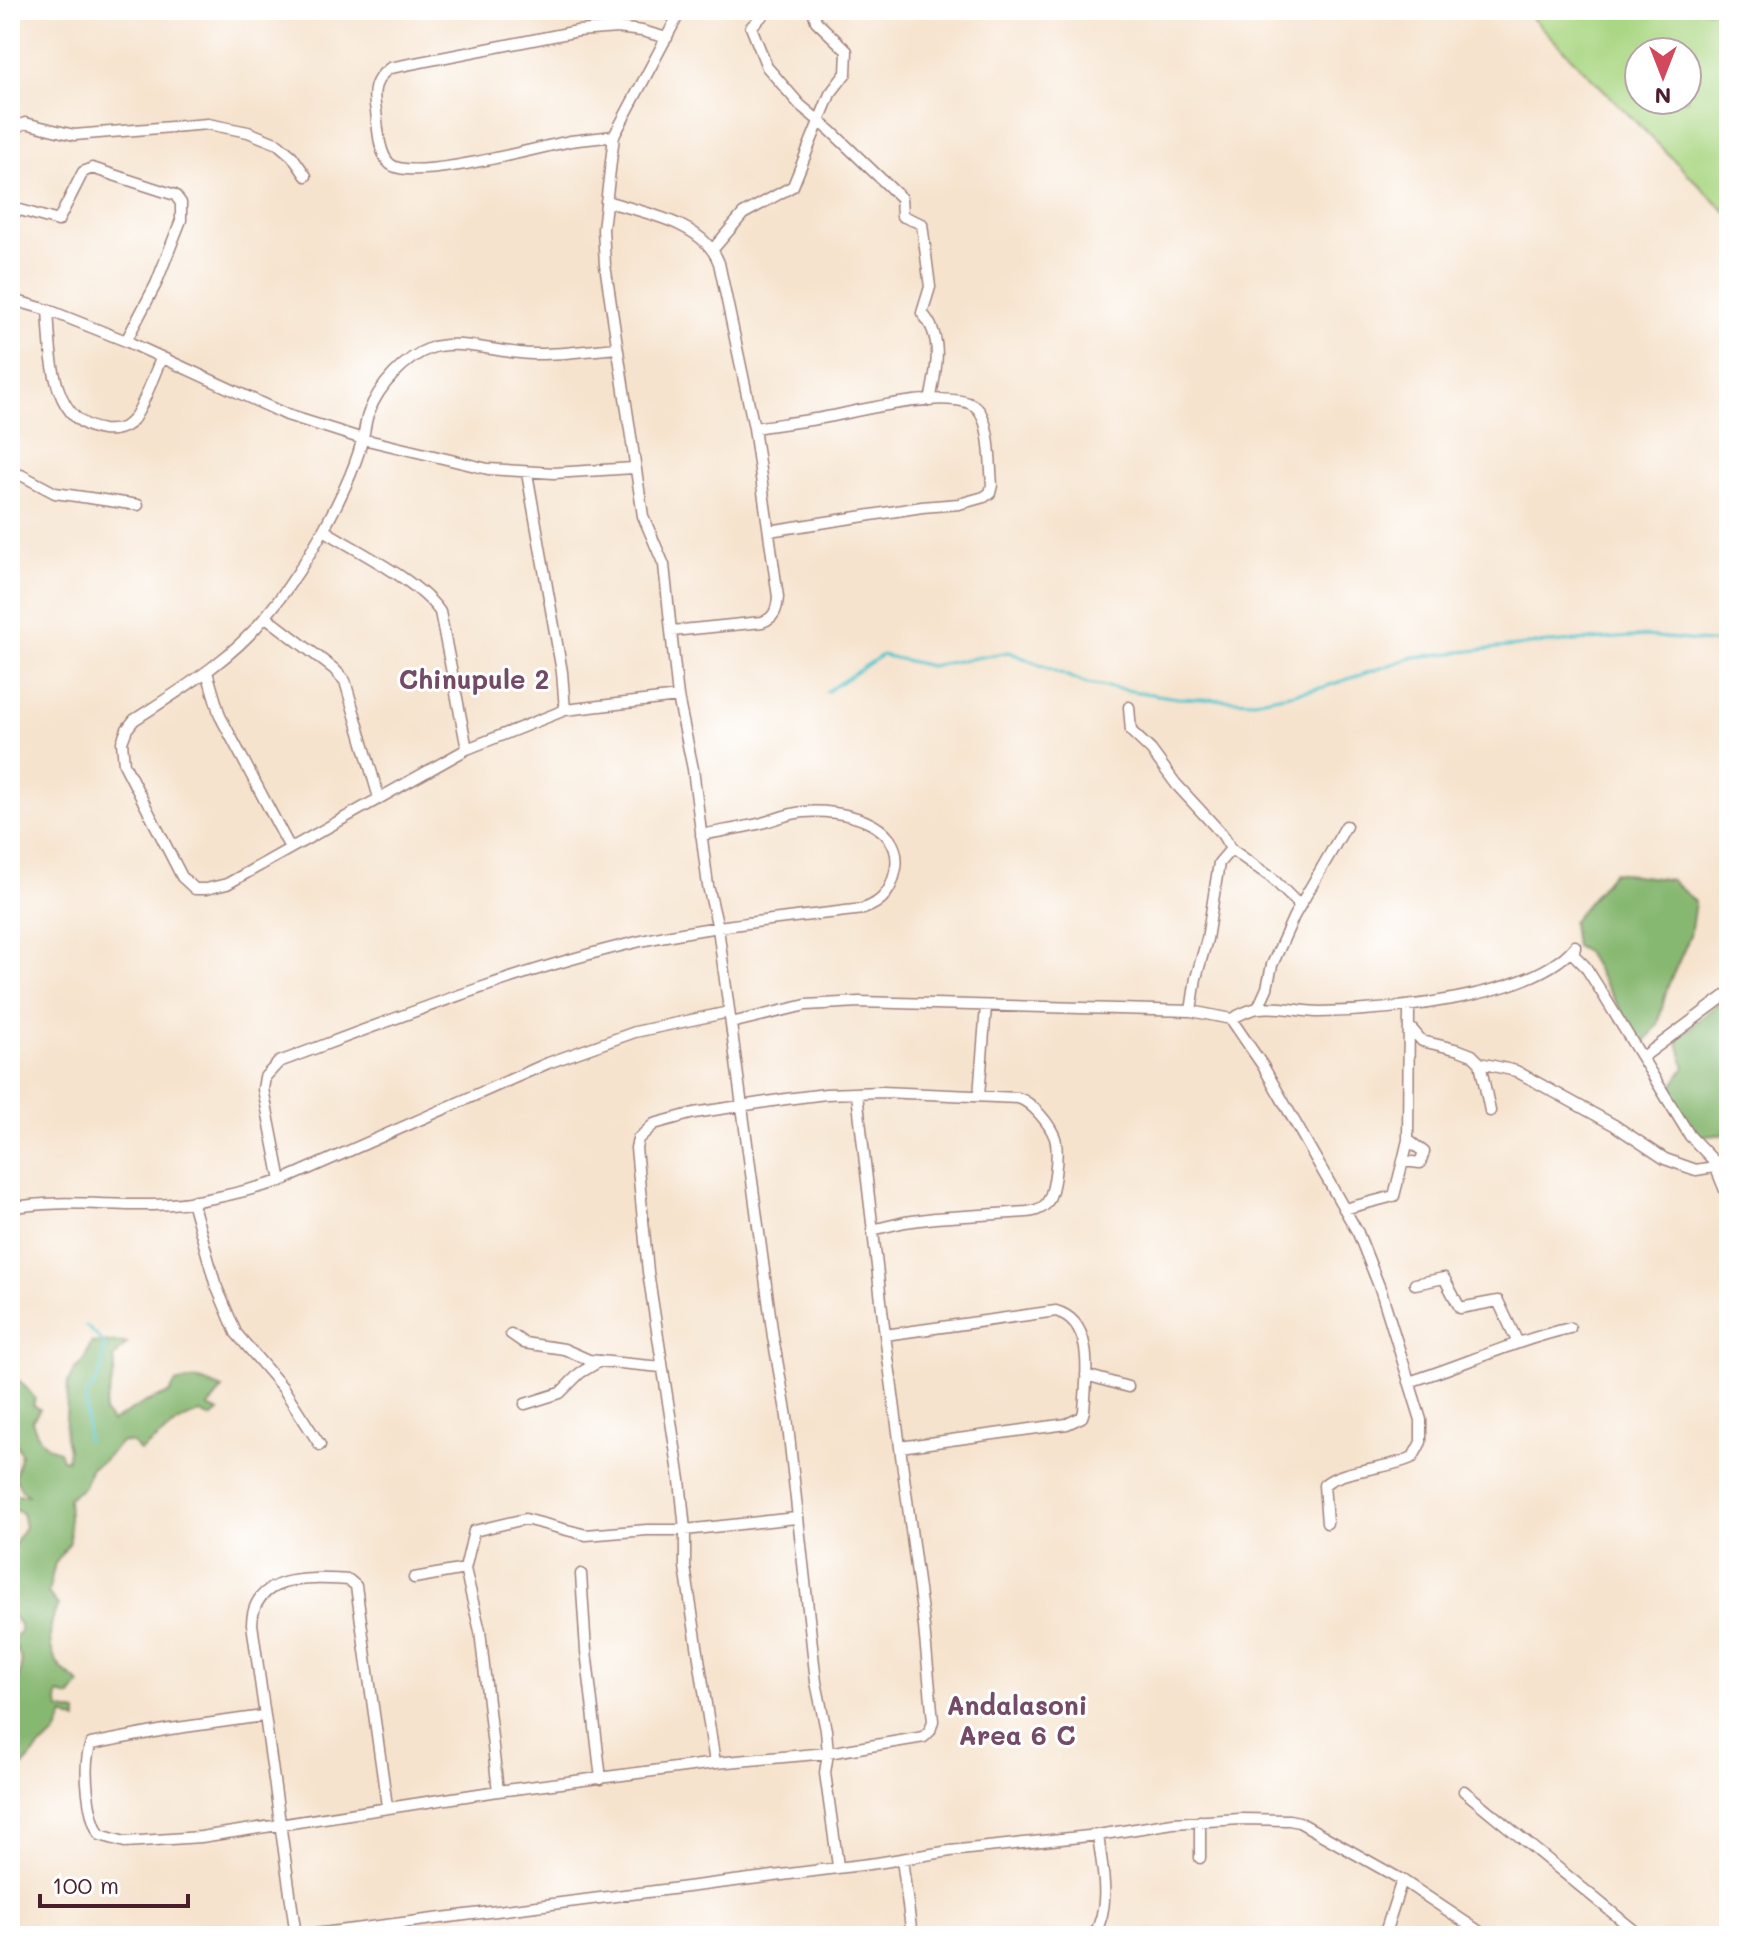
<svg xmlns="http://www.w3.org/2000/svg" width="1739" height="1946" font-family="Mali,sans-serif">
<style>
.green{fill:#aad783;stroke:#7a7b57;stroke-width:2;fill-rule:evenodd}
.forest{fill:#87b871;stroke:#686c4e;stroke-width:2}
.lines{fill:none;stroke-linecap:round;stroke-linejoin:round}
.stream{stroke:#56c4cc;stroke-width:3}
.street-casing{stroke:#a0817c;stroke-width:13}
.street{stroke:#fff;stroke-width:10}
.labels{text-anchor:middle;stroke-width:6;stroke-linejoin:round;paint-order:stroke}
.quarter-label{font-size:26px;font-weight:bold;fill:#744b67;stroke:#fff}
</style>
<rect width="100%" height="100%" fill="#fff"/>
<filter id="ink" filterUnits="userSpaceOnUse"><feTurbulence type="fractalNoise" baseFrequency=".0125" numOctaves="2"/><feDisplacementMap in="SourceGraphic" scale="16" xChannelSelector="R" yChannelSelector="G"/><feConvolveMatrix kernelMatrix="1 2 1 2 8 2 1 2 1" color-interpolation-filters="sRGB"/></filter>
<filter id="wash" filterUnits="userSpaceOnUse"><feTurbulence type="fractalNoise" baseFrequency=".006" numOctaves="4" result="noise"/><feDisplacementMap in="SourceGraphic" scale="32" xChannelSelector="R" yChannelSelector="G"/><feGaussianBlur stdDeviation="1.8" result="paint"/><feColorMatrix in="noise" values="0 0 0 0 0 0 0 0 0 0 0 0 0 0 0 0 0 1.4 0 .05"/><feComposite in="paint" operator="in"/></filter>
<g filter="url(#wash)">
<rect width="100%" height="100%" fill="#f6e3cd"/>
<path class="green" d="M1524,10H1729V215ZM1639,52H1687V100H1639Z"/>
<path class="forest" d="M1613,872L1671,880L1695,902L1690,936L1667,988L1658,1024L1642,1046L1586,952L1575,946L1572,922Z
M1729,994V1134L1693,1137L1667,1094L1685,1067L1677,1039Z
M104,1342L127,1343L114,1358C118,1373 107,1395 104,1412L111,1422L146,1402L170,1393L175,1383C199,1376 202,1381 223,1389L208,1407L219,1412L211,1418L201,1413C177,1418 161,1438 140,1451L132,1443L121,1442L104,1460L90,1469L84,1487L68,1498L70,1542L55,1563L48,1593L58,1605C47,1628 46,1653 64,1671C69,1676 75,1679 80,1684L70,1697L58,1694L57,1697L59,1709L77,1713V1721L64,1715L56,1734L39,1748L11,1780L10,1702L20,1698L18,1682L22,1661L15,1646H10V1637L14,1638L20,1632V1624L10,1614V1590L14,1588C13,1558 6,1553 25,1527L22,1513L10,1508V1496L28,1495L21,1489L15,1477L21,1454L10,1429V1369C17,1380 28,1388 35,1399L33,1405L40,1409L32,1421C37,1436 42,1446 59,1451L62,1459L67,1460L68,1450L65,1437L68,1382L75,1369L84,1361L91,1343Z"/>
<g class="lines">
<path class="stream" d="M826,692L882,655L930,666L1009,652L1087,684L1177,698L1254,701L1324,687L1414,657L1535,644L1646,636L1729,644
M86,1326L104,1343V1351L101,1373L86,1397L87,1442"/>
</g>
</g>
<g filter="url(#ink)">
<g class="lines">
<g class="street-casing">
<path id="street" d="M681,10L614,136L603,229L605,265L643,516L664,565L678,697L693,769L708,886L718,928L773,1337L787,1417L816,1682L826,1730L828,1753L825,1773L838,1866
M768,10L751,27L767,67L800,105L831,131L901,198L902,216L922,224L930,287L922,313C945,338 936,371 930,401
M10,131L25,123L74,135L208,124L248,132L278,144L292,156L306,176
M614,136C600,138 585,139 571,141C539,147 412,183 390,164C378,153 378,126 376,111C372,92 374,79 390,68L578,31L617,28L642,31L667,38
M606,201C643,213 704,222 719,263L754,428L778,597C777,609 775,618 762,622L672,631
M10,207L58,221L83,172L92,168L175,195L181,203V220L156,284L126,341
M714,248L743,214L793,186L830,94L846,73L847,51L816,21L813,10
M10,299L48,310L126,341L287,415L363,439L488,469L554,473L634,468
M48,310C51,350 49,422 103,430C113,431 125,429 132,421C143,408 153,376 161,359
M617,348C590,350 561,355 533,354C503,354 458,338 431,348C405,357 378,387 369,412C365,421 365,432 362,441C358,456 352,472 345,487C326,529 296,580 266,616C231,660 180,690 134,720L127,729L122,742L124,764L182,877L195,889H206L227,884L467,749L565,710L678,697
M754,428C780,424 807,421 833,416C861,410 955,387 977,408C991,422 990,465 992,485L990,493L984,497L959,504L922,507L769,531
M527,473L562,672L565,710
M10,474L21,475L55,493L138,505
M324,530C358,552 418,580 440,612L467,749
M266,617L334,669L345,681L379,798
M207,672L220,716L290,848
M1129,707L1131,731L1151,750L1176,784L1222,834L1231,849L1272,878L1300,906
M1575,948L1573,954L1585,966L1599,988L1690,1136L1713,1160L1729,1168
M1258,1008L1267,988L1272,965L1294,916L1346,826
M1191,1011L1196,978L1207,939L1219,863L1231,849
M1231,1019C1240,1015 1249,1009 1259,1008C1279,1005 1301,1012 1320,1012C1385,1011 1534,998 1575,946
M731,1023L806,1005L859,1002L1191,1011L1231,1019L1263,1066L1358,1233L1381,1291L1421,1420V1442L1413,1457C1388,1470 1342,1468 1324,1485L1327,1523
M1409,1026L1422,1041L1459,1050L1472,1055L1480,1063L1516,1071L1614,1125L1665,1159L1696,1170L1714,1167
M1643,1057L1729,993
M1480,1063L1490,1111
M979,1096L986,1006
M1408,1140L1403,1161L1420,1163L1424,1152L1408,1140L1409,1008
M1713,1161L1729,1200
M281,1181L263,1089L265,1077L279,1062C399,1017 517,970 641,941C714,925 789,918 863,909C884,902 892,889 896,868C903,821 839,809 804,812C789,813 776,819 762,823C742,828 721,831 701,835
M192,1201L215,1283L236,1333L283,1388L320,1445
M10,1208C56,1199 106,1206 153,1205C197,1204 239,1193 281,1181L548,1063L635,1032L729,1012
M1344,1209L1394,1196L1403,1161
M1415,1284L1444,1278L1460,1308L1498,1301L1518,1343
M511,1334L524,1343L564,1349L589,1360L661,1367
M885,1335L1056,1311C1096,1322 1086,1380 1084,1411L1082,1417L1067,1424L900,1447
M1086,1375L1128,1387
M1409,1382C1463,1365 1514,1341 1570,1328
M525,1404L560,1393L580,1373L600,1361
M581,1574L586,1651L601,1779
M414,1578L465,1569
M263,1716L170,1729L91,1744C82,1764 88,1817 100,1835L125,1842L201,1837L498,1791L715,1763L828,1753L924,1737L930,1731L933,1721L924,1627L885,1335L857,1094
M715,1763L685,1567V1530L680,1480L648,1272L636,1148L638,1139L654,1124L694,1113L786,1099L826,1094L882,1092L1018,1098C1032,1102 1050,1124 1055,1138C1059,1151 1055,1195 1045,1205C1040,1210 1034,1211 1027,1212L935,1218L905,1222L872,1230
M498,1791L480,1631L465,1569L474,1531L525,1519L586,1535L647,1530H685L796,1518
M1464,1791L1641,1936
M1200,1821V1858
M902,1859L912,1936
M1094,1935C1112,1904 1102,1869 1098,1835
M296,1936L252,1624C253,1573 311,1578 349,1580L356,1586L387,1806
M299,1936L877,1863L950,1851L1098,1835L1173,1823L1241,1819L1289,1820L1299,1822L1402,1880L1486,1936
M1384,1936L1402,1880"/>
</g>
<use href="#street" class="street"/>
</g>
</g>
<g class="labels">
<g class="quarter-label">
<text x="474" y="689">Chinupule 2</text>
<text x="1017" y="1715">Andalasoni<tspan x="1017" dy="30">Area 6 C</tspan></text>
</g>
</g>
<rect width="1739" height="1946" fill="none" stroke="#fff" stroke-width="40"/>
<g transform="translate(1663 76) rotate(180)"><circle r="38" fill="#ffffff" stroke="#b7a5aa" stroke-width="2"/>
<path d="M0-6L14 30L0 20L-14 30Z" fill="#d1495b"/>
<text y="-12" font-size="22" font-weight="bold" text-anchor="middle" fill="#4a1f2b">N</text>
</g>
<path d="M40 1894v12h148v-12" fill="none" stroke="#4a1f2b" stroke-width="4"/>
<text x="52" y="1894" font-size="24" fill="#4a1f2b" stroke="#ffffff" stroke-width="6" paint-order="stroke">100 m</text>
</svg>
